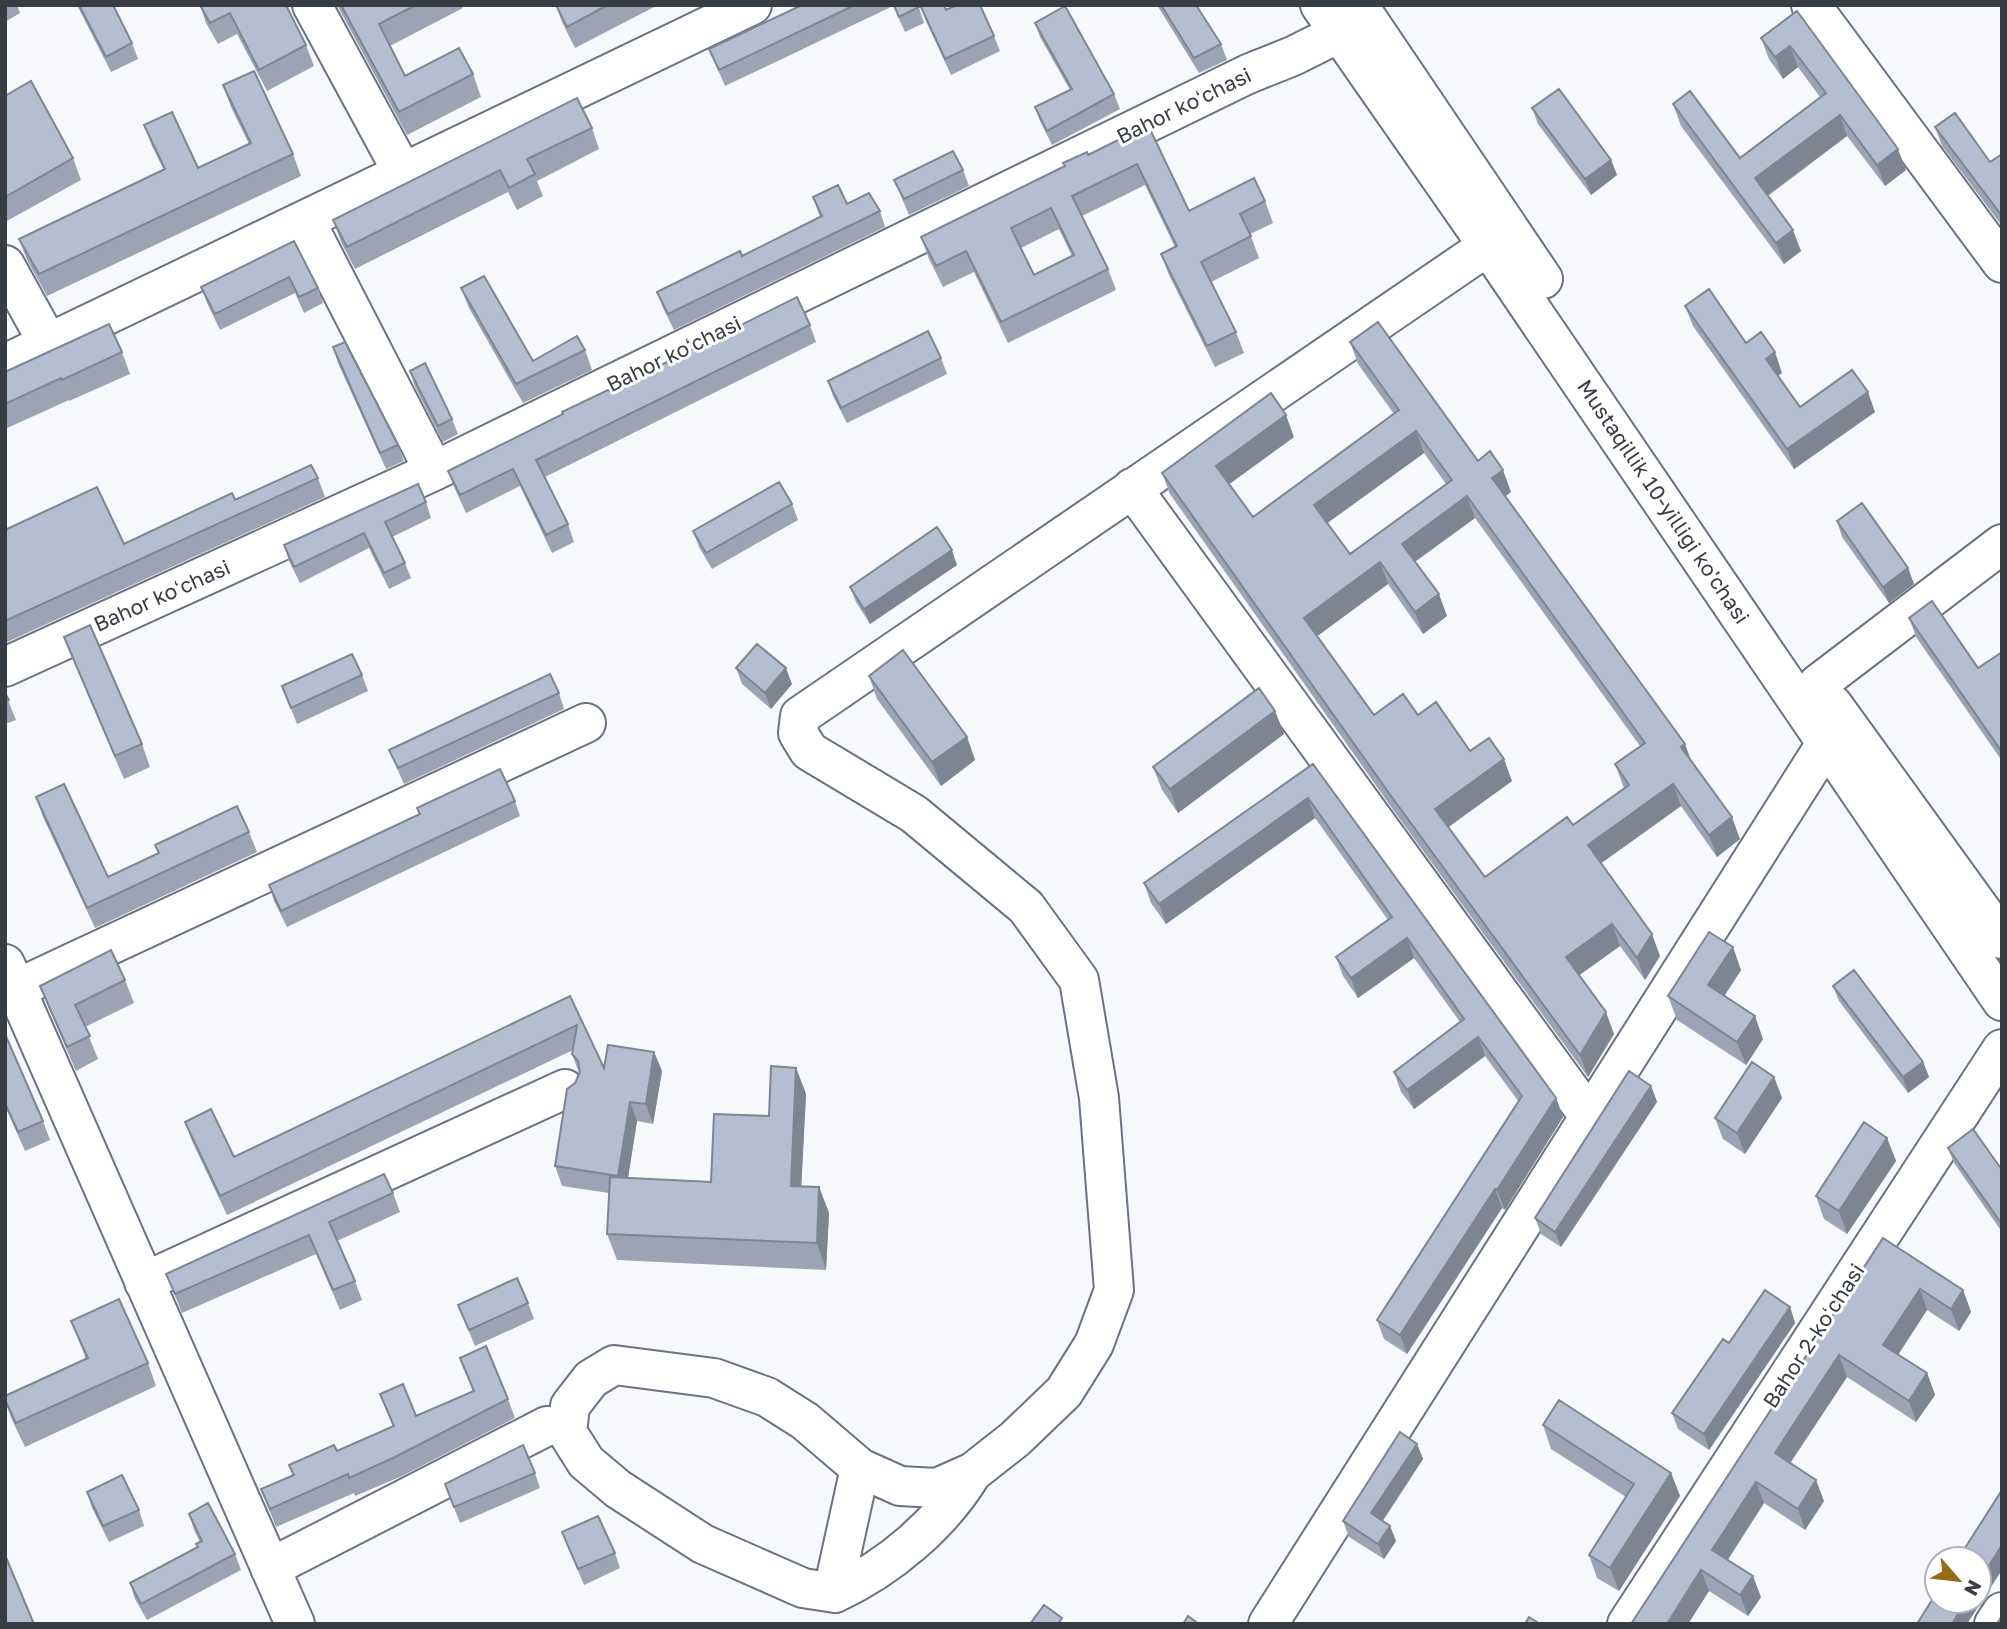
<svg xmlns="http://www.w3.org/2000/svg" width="2007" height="1629" font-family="'Golos Text',sans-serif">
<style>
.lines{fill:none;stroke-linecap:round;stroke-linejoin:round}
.minor-casing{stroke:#6a7283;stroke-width:42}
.major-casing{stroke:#6a7283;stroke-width:42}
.minor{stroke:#fff;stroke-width:38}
.major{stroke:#fff;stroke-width:38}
.wall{fill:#9ba3b4;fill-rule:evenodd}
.shaded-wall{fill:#7e8592}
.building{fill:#b4bed1;stroke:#7e8592;stroke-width:2;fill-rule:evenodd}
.labels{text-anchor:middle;stroke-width:6;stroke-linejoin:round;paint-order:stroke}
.street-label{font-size:21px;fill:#383c43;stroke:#fff}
</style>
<rect width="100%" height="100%" fill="#f6f8fc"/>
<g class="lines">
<g class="minor-casing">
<path id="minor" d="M312,5L403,173
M1811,5L2002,263
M305,220L434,471
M5,265L48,343
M5,364L752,5
M1132,488L1589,1116
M5,667L434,471L1248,74L1293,56L1339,33
M1818,684L2002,544
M5,964L295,1624
M16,989L586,723
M144,1282L565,1089
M860,1468L837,1573L835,1593C889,1568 941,1524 972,1473
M270,1568L547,1426
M835,1593L803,1588L703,1544L618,1489L586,1462L567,1432L570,1406L591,1379L614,1365L714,1378L767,1397L805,1421L860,1468L900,1486L937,1488L973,1472L1015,1439L1064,1392L1094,1344L1114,1290L1099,1098L1079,980L1026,907L914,814L809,751L798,733L800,716L1488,246
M1268,1624L1827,742
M1627,1624L2002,1049
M1994,1624L2002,1612"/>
</g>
<g class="major-casing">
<path id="major" d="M1320,5L1488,246L2002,1001
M1358,5L1543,279
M1833,705L2002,939"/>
</g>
<use href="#minor" class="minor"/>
<use href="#major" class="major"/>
</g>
<path class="wall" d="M5,5H17L20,13L5,22Z
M77,5H113L132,43L138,59L111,72Z
M200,5H286L306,45L314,66L267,91L237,34L218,44L206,23Z
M337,5H461L463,8L390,46L405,76L473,74L481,97L407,135Z
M556,5H658L575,48L562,22Z
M802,5H918L924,23L905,32L893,6L725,86L709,49Z
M920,5L946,10L994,36L1000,51L951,75L926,21Z
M1157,5H1196L1221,44L1227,60L1199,73Z
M1797,11L1906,170L1885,186L1847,136L1768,196L1801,251L1784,264L1681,126L1673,104L1740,158L1820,97L1798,67L1783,79L1769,59L1761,38Z
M1035,23L1114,94L1120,109L1052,145L1040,121L1035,107L1070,90L1040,37Z
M223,85L293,154L301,176L47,296L27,260L19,239L164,170L152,146L144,125L198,168L249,144L231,107Z
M5,96L73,158L81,180L5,222Z
M1532,108L1611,160L1617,175L1591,195L1538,124Z
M1148,125L1189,211L1265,201L1273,223L1250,234L1259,258L1211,282L1236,332L1244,353L1215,367L1169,275L1161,254L1175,247L1145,185L1082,216L1108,269L1116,290L1008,343L974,272L943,287L929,259L921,237ZM1059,229L1072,256L1034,275L1021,248Z
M1935,127L1990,162L2002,154V226L1942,146Z
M592,128L599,149L537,181L543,196L517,210L508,192L355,269L341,242L333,220Z
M963,170L969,186L909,215L894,180Z
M813,197L880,211L885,227L674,330L663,308L657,292L742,256L820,217Z
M294,241L318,288L323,303L304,313L295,293L220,330L207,303L201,287Z
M461,288L533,361L585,350L592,370L523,403L469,308Z
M1685,306L1746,343L1782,373L1778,376L1800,407L1875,412L1794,469L1693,326Z
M810,325L816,342L545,477L568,524L574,542L552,553L520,486L466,513L455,489L448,471L609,391Z
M1350,342L1511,492L1505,496L1685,744L1690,759L1740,839L1717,857L1681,806L1601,863L1660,956L1645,980L1620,946L1579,975L1614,1034L1588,1077L1394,811L1170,494L1162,473L1294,437L1229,484L1253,517L1394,414L1358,364ZM1424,453L1446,484L1350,554L1327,523ZM1475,518L1640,746L1615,764L1624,788L1573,825L1485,877L1448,827L1512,781L1418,715H1374L1317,636L1388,584L1423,634L1447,616L1415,562Z
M333,347L398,445L404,461L386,469L338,363Z
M122,352L130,374L69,401V400L5,429V372Z
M941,358L947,374L847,423L833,396L828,381Z
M410,371L452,419L458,434L443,442L415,387Z
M318,478L325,497L5,643V530L124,544L235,500Z
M426,502L431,518L392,537L405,563L411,578L389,589L369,548L300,583L289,561L284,545Z
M792,504L798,520L712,569L699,547L693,531Z
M1837,521L1908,568L1914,584L1889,603L1842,537Z
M957,565L870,624L856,602L850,587Z
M1909,618L1978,668L2002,652V761L1916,637Z
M64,637L142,744L150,767L124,779L73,660Z
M736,668L792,684L771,709L742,684Z
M362,675L368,691L297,724L282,686Z
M869,676L967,737L975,760L941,786L877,699Z
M5,693L16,720L5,724Z
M559,693L564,709L404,784L389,750Z
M1275,711L1284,734L1178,813L1162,790L1153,767Z
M1313,764L1556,1098L1563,1117L1505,1210L1502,1208L1407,1354L1384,1339L1377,1320L1519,1102L1485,1056L1414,1109L1401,1092L1394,1072L1460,1022L1414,958L1358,998L1343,976L1336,957L1388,920L1315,818L1166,924L1151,903L1144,883Z
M36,797L108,877L158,853L155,845L249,832L257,852L95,928L43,817Z
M515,801L520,816L287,927L274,901L269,885L419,814L417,808Z
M1741,970L1724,996L1763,1039L1746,1065L1677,1020L1668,996Z
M125,980L134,1003L85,1027L98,1059L76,1071L49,1009L40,986Z
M1833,986L1923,1062L1929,1077L1908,1093L1839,1001Z
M570,996L604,1068L654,1052L662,1071L653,1124L637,1121L628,1178L711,1182L769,1116L796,1068L806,1094L801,1186L819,1187L829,1213L826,1270L617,1260L607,1234L609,1193L562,1186L555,1166L575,1083L579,1073L572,1054L573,1050L227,1215L192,1141L185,1122L234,1157Z
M5,1034L43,1121L50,1140L25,1151L5,1106Z
M1774,1077L1782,1098L1745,1154L1723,1139L1715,1118Z
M1651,1086L1657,1102L1561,1247L1541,1234L1535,1218Z
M1887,1138L1896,1161L1847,1234L1824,1219L1816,1196Z
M1948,1148L2002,1170V1232L1954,1163Z
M393,1193L400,1212L337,1241L355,1281L362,1300L340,1310L316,1254L182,1313L166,1274Z
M1883,1238L1963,1290L1971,1312L1959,1331L1927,1310L1898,1354L1927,1373L1935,1395L1916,1422L1847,1377L1790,1463L1824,1501L1805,1530L1764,1503L1728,1560L1761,1597L1748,1616L1709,1591L1688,1624H1631Z
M528,1303L534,1319L475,1346L458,1305Z
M1790,1307L1795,1323L1709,1450L1678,1429L1672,1413Z
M71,1321L148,1363L156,1386L25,1447L12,1420L5,1401L86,1359Z
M460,1358L508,1399L515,1418L402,1476L355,1496L354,1493L276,1527L261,1489L293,1475L289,1465L337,1451L393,1427L380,1394L416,1416L473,1391Z
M1543,1425L1671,1473L1680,1496L1619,1591L1597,1578L1589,1555L1626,1497L1551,1449Z
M1417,1444L1423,1459L1383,1521L1390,1526L1396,1541L1384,1559L1349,1537L1343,1521Z
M535,1473L540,1488L460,1523L445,1484Z
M87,1492L139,1510L144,1526L109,1542L92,1508Z
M189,1514L235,1554L241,1570L147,1620L135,1599L130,1583L197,1547L200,1542L194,1530Z
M562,1532L615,1553L620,1568L584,1585Z"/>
<path class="shaded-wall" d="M1790,46L1798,67L1783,79L1775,57Z
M1840,115L1847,136L1762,199L1755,178Z
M1898,149L1906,170L1885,186L1877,165Z
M1611,160L1617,175L1591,195L1585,179Z
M1793,230L1801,251L1784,264L1776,243Z
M1775,352L1782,373L1773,379L1766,359Z
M1868,392L1875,412L1794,469L1787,449Z
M1286,415L1294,437L1224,488L1216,466Z
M1416,431L1424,453L1322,527L1314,505Z
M1503,470L1511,492L1500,500L1492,478Z
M1467,496L1475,518L1410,565L1402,544Z
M952,550L957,565L870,624L864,609Z
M1380,562L1388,584L1312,640L1304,618Z
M1908,568L1914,584L1889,603L1883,587Z
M1439,594L1447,616L1423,634L1415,612Z
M786,668L792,684L771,709L765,693Z
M1275,711L1284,734L1178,813L1170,789Z
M967,737L975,760L941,786L932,762Z
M1685,744L1693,766L1681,747Z
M1504,759L1512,781L1443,831L1435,809Z
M1673,784L1681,806L1596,867L1588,845Z
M1308,798L1315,818L1166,924L1159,904Z
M1732,817L1740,839L1717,857L1709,835Z
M1612,924L1620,946L1574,979L1566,957Z
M1652,934L1660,956L1645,980L1637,958Z
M1407,938L1414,958L1358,998L1351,978Z
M1733,947L1741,970L1716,1009L1708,985Z
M1606,1012L1614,1034L1588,1077L1580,1055Z
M1755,1016L1763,1039L1746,1065L1737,1042Z
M1478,1037L1485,1056L1414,1109L1407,1090Z
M654,1052L662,1071L653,1124L646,1104Z
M1923,1062L1929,1077L1908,1093L1903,1077Z
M796,1068L806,1094L800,1212L791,1186Z
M1774,1077L1782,1098L1745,1154L1737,1133Z
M1651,1086L1657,1102L1561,1247L1555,1232Z
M1556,1098L1563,1117L1505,1210L1497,1190Z
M630,1102L637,1121L625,1196L618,1176Z
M1887,1138L1896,1161L1847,1234L1839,1211Z
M819,1187L829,1213L826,1270L817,1243Z
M1495,1189L1502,1208L1407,1354L1400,1335Z
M1920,1289L1927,1310L1891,1366L1883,1345Z
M1963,1290L1971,1312L1959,1331L1951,1309Z
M1790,1307L1795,1323L1709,1450L1704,1434Z
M1839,1355L1847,1377L1783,1474L1775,1453Z
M1927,1373L1935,1395L1916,1422L1909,1401Z
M1417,1444L1423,1459L1377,1529L1371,1513Z
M1671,1473L1680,1496L1619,1591L1610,1568Z
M1816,1480L1824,1501L1805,1530L1798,1509Z
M1756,1482L1764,1503L1720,1571L1712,1550Z
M1390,1526L1396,1541L1384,1559L1378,1544Z
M2002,1545V1570L1967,1624H1952L1966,1601H1979V1581Z
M1701,1570L1709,1591L1688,1624H1666Z
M1753,1576L1761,1597L1748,1616L1740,1595Z"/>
<path class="building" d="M79,5H113L132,43L106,57Z
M200,5H286L306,45L259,70L230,13L210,23Z
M341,5H416L379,24L405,76L459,48L473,74L399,112Z
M556,5H608L567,27Z
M802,5H855L719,70L709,49Z
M894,5H918L919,7L899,17Z
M920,5H944L946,10L957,5H980L994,36L945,59Z
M1161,5H1196L1221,44L1194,58Z
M1065,6L1114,94L1047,131L1035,107L1072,89L1035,23Z
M1797,11L1898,149L1877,165L1840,115L1755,178L1793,230L1776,243L1673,104L1690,91L1740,158L1826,93L1790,46L1775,57L1761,38Z
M254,71L293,154L39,274L19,239L165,169L144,125L172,112L198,168L251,143L223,85Z
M31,81L73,158L5,197V96Z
M1559,89L1611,160L1585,179L1532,108Z
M577,98L592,128L527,159L535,174L509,188L500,170L347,247L333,220Z
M1955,113L1990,162L2002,154V216L1935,127Z
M1148,125L1189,211L1254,178L1265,201L1240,214L1251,236L1201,262L1236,332L1207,346L1161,254L1177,246L1137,164L1072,196L1108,269L1001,322L966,251L936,266L921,237L1065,166L1063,163L1087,152L1088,155ZM1051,208L1074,255L1034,275L1011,228Z
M953,151L963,170L904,199L894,180Z
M838,185L847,204L869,193L880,211L668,314L657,292L740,251L742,256L822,216L813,197Z
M294,241L318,288L299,297L289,277L215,314L201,287Z
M484,276L533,361L577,336L585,350L516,384L461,288Z
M1709,289L1746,343L1761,332L1775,352L1766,359L1800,407L1852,370L1868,392L1787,449L1685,306Z
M797,297L810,325L536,460L568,524L546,535L513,469L460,495L448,471L563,414L562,412L608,390L609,391Z
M1378,322L1478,461L1490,451L1503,470L1492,478L1685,744L1681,747L1732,817L1709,835L1673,784L1588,845L1652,934L1637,958L1612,924L1566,957L1606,1012L1580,1055L1386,789L1162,473L1271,393L1286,415L1216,466L1253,517L1399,410L1350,342ZM1416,431L1452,480L1350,554L1314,505ZM1467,496L1645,743L1615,764L1629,785L1573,825L1567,817L1485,877L1435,809L1504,759L1489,738L1470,751L1436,702L1418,715L1403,694L1374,715L1304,618L1380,562L1415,612L1439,594L1402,544Z
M109,324L122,352L62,380L61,378L5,404V372Z
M928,331L941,358L841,408L828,381Z
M345,342L398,445L380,453L333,347Z
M425,363L452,419L438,426L410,371Z
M311,465L318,478L5,621V530L97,487L124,544L232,493L235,500Z
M779,482L792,504L706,553L693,531Z
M418,484L426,502L385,522L405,563L384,573L364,533L294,567L284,545Z
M1862,503L1908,568L1883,587L1837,521Z
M937,527L952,550L864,609L850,587Z
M1932,601L1978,668L2002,652V752L1909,618Z
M90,625L142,744L115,756L64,637Z
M757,644L786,668L765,693L736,668Z
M903,650L967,737L932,762L869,676Z
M352,654L362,675L291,708L282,686Z
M550,674L559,693L398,768L389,750Z
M1259,688L1275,711L1170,789L1153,767Z
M5,693L9,700L5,702Z
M1313,764L1556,1098L1497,1190L1495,1189L1400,1335L1377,1320L1522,1096L1478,1037L1407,1090L1394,1072L1464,1019L1407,938L1351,978L1336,957L1392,917L1308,798L1159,904L1144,883Z
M500,769L515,801L281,911L269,885L420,814L417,808Z
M64,784L108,877L159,853L155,845L237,806L249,832L87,908L36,797Z
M1709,932L1733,947L1708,985L1755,1016L1737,1042L1668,996Z
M111,950L125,980L75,1005L90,1036L67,1047L40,986Z
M1854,970L1923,1062L1903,1077L1833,986Z
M570,996L604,1068L608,1045L654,1052L646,1104L630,1102L618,1176L555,1166L567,1089L575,1083L580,1072L578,1061L572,1054L577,1025L220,1196L185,1122L211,1109L234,1157Z
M5,1034L43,1121L18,1132L5,1103Z
M1752,1062L1774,1077L1737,1133L1715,1118Z
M771,1066L796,1068L791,1186L819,1187L817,1243L607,1234L610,1177L711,1182L714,1114L769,1116Z
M1629,1071L1651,1086L1555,1232L1535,1218Z
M1864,1122L1887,1138L1839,1211L1816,1196Z
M1973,1129L2002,1170V1224L1948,1148Z
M384,1174L393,1193L329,1222L355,1281L333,1290L309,1235L175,1294L166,1274Z
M1883,1238L1963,1290L1951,1309L1920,1289L1883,1345L1927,1373L1909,1401L1839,1355L1775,1453L1816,1480L1798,1509L1756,1482L1712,1550L1753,1576L1740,1595L1701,1570L1667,1624H1631Z
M517,1278L528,1303L469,1330L458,1305Z
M1765,1290L1790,1307L1704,1434L1672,1413L1723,1339L1729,1343Z
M119,1299L148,1363L16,1423L5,1400V1396L88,1358L71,1321Z
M486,1346L508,1399L395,1457L349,1478L348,1474L270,1509L261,1489L294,1475L289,1465L334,1445L337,1451L394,1426L380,1394L403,1384L416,1416L474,1391L460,1358Z
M1559,1400L1671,1473L1610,1568L1589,1555L1634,1484L1543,1425Z
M1400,1432L1417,1444L1371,1513L1390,1526L1378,1544L1343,1521Z
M523,1445L535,1473L454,1507L445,1484Z
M122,1475L139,1510L103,1526L87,1492Z
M2002,1490V1545L1979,1581V1559H1958Z
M208,1503L235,1554L141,1604L130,1583L198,1547L196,1544L202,1541L189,1514Z
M598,1516L615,1553L578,1569L562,1532Z
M5,1555L34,1624H5Z
M1937,1592V1601H1966L1952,1624H1917Z
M1044,1605L1062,1618L1058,1624H1030Z
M1188,1616L1199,1624H1183Z
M2002,1616V1624H1997Z
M1529,1617L1540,1624H1525Z"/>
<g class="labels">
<g class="street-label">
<text transform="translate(1184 106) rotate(-26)" y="7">Bahor koʻchasi</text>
<text transform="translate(674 354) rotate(-26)" y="7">Bahor koʻchasi</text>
<text transform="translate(1663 502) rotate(56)" y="7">Mustaqillik 10-yilligi ko'chasi</text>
<text transform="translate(162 596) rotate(-24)" y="7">Bahor koʻchasi</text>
<text transform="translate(1814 1336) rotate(-57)" y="7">Bahor 2-koʻchasi</text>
</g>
</g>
<rect width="2007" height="1629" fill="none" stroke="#383c43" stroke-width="14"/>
<g transform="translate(1958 1580) rotate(118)"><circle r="33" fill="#ffffff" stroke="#afb1b4" stroke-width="2"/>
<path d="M0-5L12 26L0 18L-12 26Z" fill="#946b16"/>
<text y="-10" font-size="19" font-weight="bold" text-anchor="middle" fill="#383c43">N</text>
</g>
</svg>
